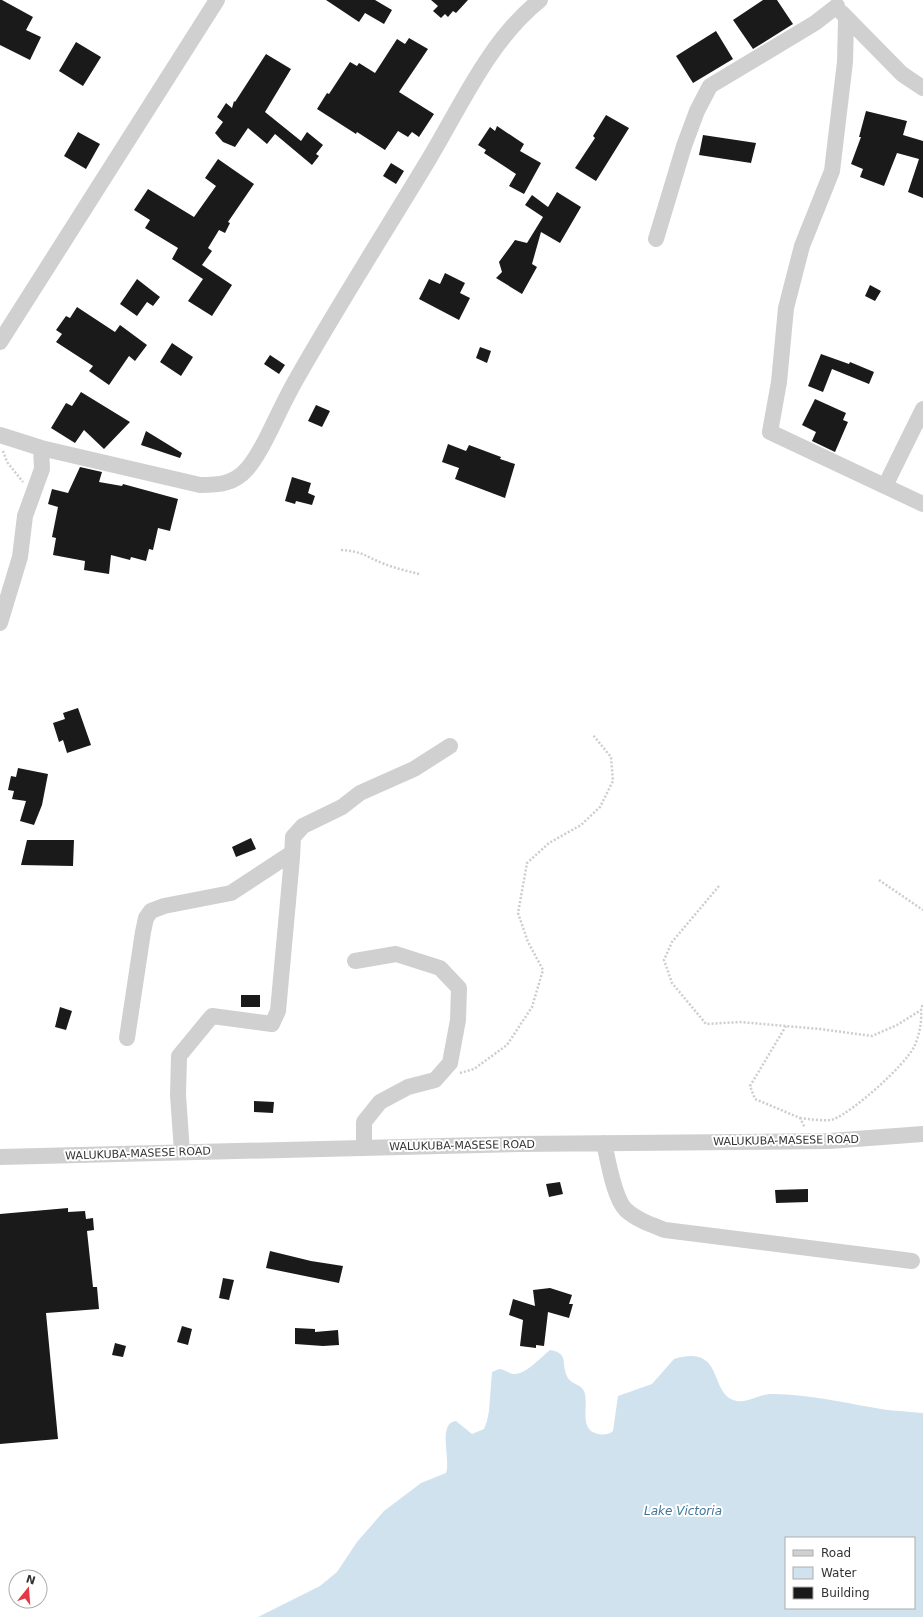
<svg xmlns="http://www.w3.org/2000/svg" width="923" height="1617" font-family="'DejaVu Sans',sans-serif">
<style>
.water{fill:#cfe2ee;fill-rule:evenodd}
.building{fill:#1a1a1a}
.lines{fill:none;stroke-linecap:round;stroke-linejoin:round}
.path{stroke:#cdcdcd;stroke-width:2.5;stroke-dasharray:2 2;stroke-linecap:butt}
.minor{stroke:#d0d0d0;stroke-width:16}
.labels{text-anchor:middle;stroke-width:4;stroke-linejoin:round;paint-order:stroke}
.street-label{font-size:11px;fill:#333;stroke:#fff}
.water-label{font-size:12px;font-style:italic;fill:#3f7597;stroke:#fff}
</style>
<rect width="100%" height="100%" fill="#fff"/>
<path class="water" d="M550,1350C570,1353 560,1364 568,1378C572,1385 583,1384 585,1394C588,1408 579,1430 598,1434C603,1435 608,1435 613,1431L618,1396L652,1384L674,1359C724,1344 709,1391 733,1400C747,1405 758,1394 772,1394C810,1394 849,1404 887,1410C899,1411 911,1412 923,1413V1617H258L320,1586L337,1572L357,1542L384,1511L421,1483L446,1473C451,1460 437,1423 456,1421L472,1434L484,1429L487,1421L489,1411L492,1372L499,1369C504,1369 508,1373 513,1374C526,1375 541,1357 550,1350ZM786,1538H914V1608H786Z"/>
<path class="building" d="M0,0H2L33,17L26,30L41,37L30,60L0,45Z
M326,0H375L392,10L384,24L365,13L359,22Z
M431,0H468L456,13L453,11L448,17L445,14L441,18L433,11L438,6Z
M763,0H777L793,24L753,49L733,20Z
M716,31L733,59L693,83L676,56Z
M409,38L428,49L399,92L434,114L419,137L412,132L408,137L398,131L385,150L357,132L356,134L317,109L327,93L329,94L350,62L357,66L359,63L375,73L397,39L405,44Z
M76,42L101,57L83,86L59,71Z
M266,54L291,69L265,112L301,141L307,132L323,145L316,154L319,156L312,165L275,134L267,144L248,128L235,147L223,142L215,133L223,122L217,117L226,103L232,108L234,101L235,102Z
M866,111L907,121L903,135L923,141V198L908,192L919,159L897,153L884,186L860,177L863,169L851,164L861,137H859Z
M606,115L629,128L596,181L575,168L595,138L593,136Z
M497,126L524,144L520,151L541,163L524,194L509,186L516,174L484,153L486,150L478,145L490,127L495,131Z
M78,132L100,144L86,169L64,156Z
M703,135L756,143L751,163L699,155Z
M218,159L254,184L228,222L230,223L225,233L219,230L208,248L212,251L202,265L232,285L212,316L188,301L203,279L172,259L178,248L145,228L150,220L134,210L148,189L194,217L216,186L205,178Z
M391,163L404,171L396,184L383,176Z
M557,192L581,207L560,243L541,232L532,264L537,267L522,294L496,278L502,272L499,262L515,240L527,243L543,217L525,205L532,195L548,207Z
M445,273L465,283L460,293L470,298L459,320L419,299L429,279L440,284Z
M137,279L160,297L153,306L147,302L137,316L120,304Z
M870,285L881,291L875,301L865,296Z
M77,307L115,332L120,325L147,345L135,361L129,356L109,385L89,371L93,366L56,342L62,334L56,330L66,316L70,318Z
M172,343L193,357L181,376L160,362Z
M480,347L491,351L487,363L476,358Z
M821,354L849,364L850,362L874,372L869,384L832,369L823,392L808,386Z
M270,355L285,365L279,374L264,364Z
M81,392L130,422L104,449L84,430L75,443L51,428L66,403L72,406Z
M815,399L846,413L843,420L848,422L835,452L812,441L816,432L802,425Z
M316,405L330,411L322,427L308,421Z
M146,431L182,453L180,458L141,445Z
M448,444L466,451L469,445L501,457L500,459L515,464L505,498L455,479L459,468L442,462Z
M80,467L102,472L99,482L122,486L123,484L178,499L170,531L158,528L153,550L149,549L146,561L131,557L130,560L111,555L109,574L84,570L85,561L53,555L56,538L52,537L58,507L48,504L52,489L68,493Z
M292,477L311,483L308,493L315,496L312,505L296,501L295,504L285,501Z
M78,708L91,745L67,753L63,740L59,742L53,723L65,719L63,713Z
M18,768L48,774L42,805L34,825L20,821L26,801L12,799L14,791L8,790L11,776L16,777Z
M251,838L256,849L236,857L232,847Z
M27,840H74L73,866L21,865Z
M241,995H260V1007H241Z
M60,1007L72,1011L66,1030L55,1027Z
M254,1101L274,1102L273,1113L254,1112Z
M560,1182L563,1194L549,1197L546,1184Z
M808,1189V1202L776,1203L775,1190Z
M68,1208V1212L85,1211L86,1219L93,1218L94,1230L87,1231L93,1287H97L99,1309L46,1313L58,1439L0,1444V1214Z
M270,1251L311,1261L343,1266L339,1283L266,1268Z
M223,1278L234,1280L229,1300L219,1298Z
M550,1288L572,1295L569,1304H573L569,1318L548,1312L544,1346L536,1345V1348L520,1346L523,1320L509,1315L513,1299L535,1306L533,1290Z
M182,1326L192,1329L188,1345L177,1342Z
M295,1328L315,1329V1332L338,1330L339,1345L323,1346L295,1344Z
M115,1343L126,1346L123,1357L112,1355Z"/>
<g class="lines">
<path class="path" d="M3,451L7,462L23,482
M341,550C361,551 365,556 382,563C394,568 407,571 419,574
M879,880L923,910
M719,886L672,942L664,960L672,983L706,1024L740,1022L820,1029L872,1036L897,1025L921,1010L923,1003
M786,1026L750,1086L755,1099L800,1118L805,1128
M460,1073L474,1069L507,1045L532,1007L543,970L528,942L518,913L527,863L549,843L581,825L600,807L613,781L611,757L593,735
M800,1118C808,1119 828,1122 834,1119C854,1111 904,1066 914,1047C919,1036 922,1023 921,1011"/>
<path class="minor" d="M842,13L902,74L923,88
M846,19L845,62L832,171L802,246L786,308L779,382L770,432L923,504
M656,239L684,146L697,111L710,86L815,23L837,6
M0,342L217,0
M0,435L41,448L200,485C219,485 234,484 247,469C256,459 262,447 268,435C277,417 286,397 297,378C339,304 385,232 429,159C462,104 489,41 540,0
M885,486L923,409
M0,623L20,557L25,516L42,469L41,448
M355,961L396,954L440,968L459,988L458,1020L450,1063L435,1080L408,1087L380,1102L364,1122V1147
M127,1038L143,932L146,918L151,911L164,906L231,893L292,853
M604,1143C608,1160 614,1199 626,1210C637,1220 652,1225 665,1230L912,1261
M182,1152L178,1095L179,1056L212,1016L272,1024L278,1011L292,858L293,837L303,826L342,807L360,793L414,769L450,746
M0,1157L519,1144L829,1141L923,1134"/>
</g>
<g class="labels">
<g class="street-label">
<text transform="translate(786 1140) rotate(-1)" y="4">WALUKUBA-MASESE ROAD</text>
<text transform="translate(462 1145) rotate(-1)" y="4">WALUKUBA-MASESE ROAD</text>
<text transform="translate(138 1153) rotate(-2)" y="4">WALUKUBA-MASESE ROAD</text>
</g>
<g class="water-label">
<text x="683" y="1515">Lake Victoria</text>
</g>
</g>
<rect x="785" y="1537" width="130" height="72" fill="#ffffff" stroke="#adadad"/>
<rect x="793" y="1550" width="20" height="6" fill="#d0d0d0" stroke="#adadad"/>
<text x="821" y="1557" font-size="12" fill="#333333">Road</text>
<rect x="793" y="1567" width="20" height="12" fill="#cfe2ee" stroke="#adadad"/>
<text x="821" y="1577" font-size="12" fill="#333333">Water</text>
<rect x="793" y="1587" width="20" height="12" fill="#1a1a1a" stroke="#adadad"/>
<text x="821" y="1597" font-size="12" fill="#333333">Building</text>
<g transform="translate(28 1589) rotate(17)"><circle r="19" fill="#ffffff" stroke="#adadad"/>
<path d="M0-3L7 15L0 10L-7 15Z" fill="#e63946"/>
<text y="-6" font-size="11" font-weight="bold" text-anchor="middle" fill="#333333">N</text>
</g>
</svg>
